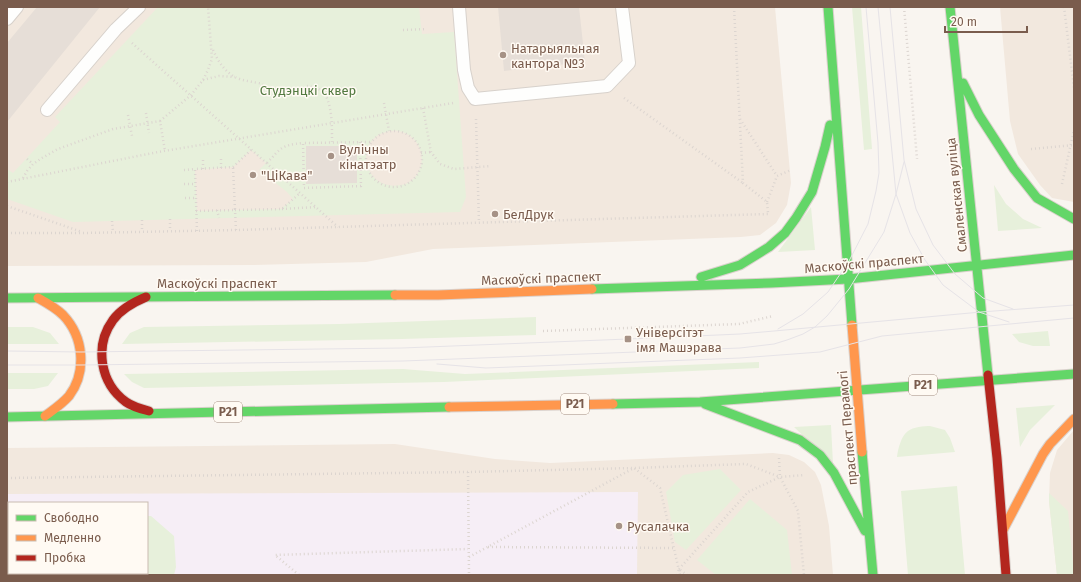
<svg xmlns="http://www.w3.org/2000/svg" width="1081" height="582" font-family="'Fira Sans',sans-serif">
<style>
.residential{fill:#f2e8de;fill-rule:evenodd}
.education{fill:#f6eef6;fill-rule:evenodd}
.green{fill:#e7f0db;fill-rule:evenodd}
.building{fill:#e6ded7}
.lines{fill:none;stroke-linecap:round;stroke-linejoin:round}
.lane-casing{stroke:#d7d1cb;stroke-width:14}
.fast-casing{stroke:#dad1cc;stroke-width:11}
.slow-casing{stroke:#dad1cc;stroke-width:11}
.jam-casing{stroke:#dad1cc;stroke-width:11}
.path{stroke:#dcd5d0;stroke-width:2.5;stroke-dasharray:1 3;stroke-linecap:butt}
.lane{stroke:#fefefd;stroke-width:12}
.fast{stroke:#63d668;stroke-width:9}
.slow{stroke:#ff974d;stroke-width:9}
.jam{stroke:#b3261e;stroke-width:9}
.tram{stroke:#e6e3e7;stroke-width:1}
.poi-dot{fill:#a69286;stroke:#fffaf3;stroke-width:1.5}
.labels{text-anchor:middle;stroke-width:3;stroke-linejoin:round;paint-order:stroke}
.shield{fill:#fffaf3;stroke:#a28b7f;stroke-width:1}
.shield-label{font-size:12px;font-weight:bold;fill:#7a5c4d}
.poi-label{font-size:13px;fill:#7a5c4d;stroke:#fffaf3;text-anchor:start}
.park-label{font-size:13px;fill:#537a41;stroke:#fffaf3}
.street-label{font-size:13px;fill:#7a5c4d;stroke:#fffaf3}
</style>
<rect width="100%" height="100%" fill="#f9f5f0"/>
<path class="residential" d="M7,7H775L791,183L787,205L776,223L760,235L741,237L433,249L366,262L252,265L7,266Z
M1000,7H1074V202L1052,198L1040,185L1018,154L1010,121Z
M1074,430V575H1057L1049,501L1050,473L1057,450Z
M395,444L495,459L550,463L773,453L789,455L804,462L815,472L821,485L829,526L833,575H7V448ZM9,503H147V573H9Z"/>
<path class="education" d="M638,492L637,575H7V494ZM9,503H147V573H9Z"/>
<path class="green" d="M158,7H419L422,34L454,32L466,197L460,212L73,222L7,199V169L13,173L60,122L55,117ZM389,131C392,131 395,130 398,131C417,134 427,154 419,171C416,178 409,184 401,185C368,192 353,149 380,134C383,133 386,132 389,131ZM251,150L266,163L259,170L287,192L293,199L281,209L197,211L195,170L233,167Z
M852,7H861L872,149L864,150Z
M994,185L1006,204L1023,219L1042,228L998,231Z
M811,207L815,250L778,252Z
M536,317V335L402,339L122,344L130,333L144,327L339,324Z
M7,327H33L50,333L59,344H7Z
M1048,331L1050,346H1033L1019,342L1012,334Z
M759,362V368L444,382L144,388L132,382L124,374L403,369L465,374Z
M7,373H58L48,386L34,389H7Z
M1055,405L1030,430L1020,447L1016,408Z
M831,425L833,464L794,427Z
M930,426L945,430L950,438L955,452L897,457C898,449 901,436 908,431C913,427 924,426 930,426Z
M720,469L741,490L686,550L675,542L666,492L683,475Z
M957,486L965,575H908L901,491Z
M1049,493L1068,511L1074,575H1057L1049,501Z
M750,499L787,530L792,575H716L697,560Z
M147,516H151L174,536L176,567L174,575H7V530H9V573H147Z"/>
<path class="building" d="M37,7H100L7,122V43Z
M498,7H579L585,62L504,71Z
M306,146H357V183L306,184Z"/>
<g class="lines">
<g class="lane-casing">
<path id="lane" d="M459,7L464,70L468,88L475,99L607,86L629,63L622,7
M7,19L17,7
M47,110L116,29L139,7"/>
</g>
<g class="fast-casing">
<path id="fast" d="M828,7L852,325
M950,7L988,375
M963,83L979,115L1014,169L1037,198L1074,219
M701,277L740,265L769,247L785,233L796,218L812,192L825,147L830,125
M592,289L771,283L848,279L1074,255
M7,298L395,295
M613,404L700,402L1074,374
M705,404L800,440L820,455L834,473L865,531
M7,417L449,407
M862,452L873,575"/>
</g>
<g class="slow-casing">
<path id="slow" d="M395,295H438L592,289
M38,298C47,303 56,308 63,315C84,337 87,372 69,396C62,404 53,410 45,416
M852,325L862,452
M449,407L613,404
M1003,530L1043,454L1050,444L1074,419"/>
</g>
<g class="jam-casing">
<path id="jam" d="M146,297C134,302 121,309 113,320C94,346 100,383 126,402C133,407 141,409 149,411
M988,375L997,458L1006,575"/>
</g>
<path class="path" d="M734,7L743,183L767,202L768,213
M904,7L917,159
M1064,7L1074,88
M403,30L427,29
M132,43L338,227
M213,50C218,61 224,71 235,77C242,81 255,82 263,84
M203,80L219,76L235,77
M307,86C311,87 318,88 322,91C333,101 332,130 332,143
M624,98L743,183
M384,103L389,131
M423,108L431,152L440,164L454,169L491,166
M146,113L149,133
M128,115L132,136
M476,119L479,223
M740,119L777,176
M160,121L191,95L203,80L208,70L212,59L208,7
M366 159a28 28 0 1 1 56 0a28 28 0 1 1-56 0Z
M360,142L361,186L304,188L303,143L372,142
M1031,149L1074,145
M421,153L431,152
M27,159L33,164
M221,159V168
M203,160V169
M267,163C281,148 281,145 303,143
M184,170L195,169
M23,178L27,171L33,164L42,158L58,149L113,129L160,121L165,151
M7,182L158,152L453,103
M184,184H195
M1062,184L1074,130
M185,198H196
M767,202L777,176L791,170
M7,206L82,232
M282,209L317,207
M217,210L219,218
M196,211L235,210L233,167
M170,219V231
M142,220V231
M112,221L113,232
M236,230L235,210L282,209L300,193
M197,231L195,169L233,167L251,150
M7,233H84L236,230L768,214
M543,331L739,324L773,316
M779,458L780,477L798,511L804,575
M468,472L469,575
M7,478L468,472L634,468L746,464L780,477
M488,547L674,548
M469,557L634,468L660,488L680,575
M679,569L748,492L780,477L805,475
M299,575L275,555L468,549
M677,575L679,569L687,575"/>
<use href="#lane" class="lane"/>
<use href="#fast" class="fast"/>
<use href="#slow" class="slow"/>
<use href="#jam" class="jam"/>
<path class="tram" d="M878,7L896,194L910,233L925,260L943,285L979,312L1009,322
M890,7L904,160L916,209L933,245L955,274L983,298L1013,309
M778,329L803,314L828,292L849,261L868,224L876,191L879,173L878,143L866,7
M7,351L81,352L402,348L628,339L740,334L774,331L981,312L1074,305
M437,364L486,368L740,358L820,352L882,336L1074,318
M7,365H81L403,361L740,348L774,344L787,340L803,334L815,327L827,316L849,289L884,232L896,194L904,162"/>
</g>
<g class="poi-dot">
<circle cx="503" cy="55" r="4"/>
<circle cx="331" cy="156" r="4"/>
<circle cx="253" cy="175" r="4"/>
<circle cx="495" cy="214" r="4"/>
<rect x="624" y="335" width="8" height="8" rx="2"/>
<circle cx="619" cy="526" r="4"/>
</g>
<g class="labels">
<g class="shield">
<rect x="909" y="375" width="28" height="20" rx="3"/>
<rect x="561" y="394" width="28" height="20" rx="3"/>
<rect x="214" y="402" width="28" height="20" rx="3"/>
</g>
<g class="shield-label">
<text x="923" y="389">Р21</text>
<text x="575" y="408">Р21</text>
<text x="228" y="416">Р21</text>
</g>
<g class="poi-label">
<text x="511" y="53">Натарыяльная<tspan x="511" dy="15">кантора №3</tspan></text>
<text x="339" y="154">Вулічны<tspan x="339" dy="15">кінатэатр</tspan></text>
<text x="261" y="180">"ЦіКава"</text>
<text x="503" y="219">БелДрук</text>
<text x="636" y="337">Універсітэт<tspan x="636" dy="15">імя Машэрава</tspan></text>
<text x="627" y="531">Русалачка</text>
</g>
<g class="park-label">
<text x="308" y="95">Студэнцкі сквер</text>
</g>
<g class="street-label">
<text transform="translate(956 195) rotate(-96)" y="5">Смаленская вуліца</text>
<text transform="translate(864 263) rotate(-5)" y="5">Маскоўскі праспект</text>
<text transform="translate(541 278) rotate(-2)" y="5">Маскоўскі праспект</text>
<text x="217" y="288">Маскоўскі праспект</text>
<text transform="translate(847 428) rotate(-95)" y="5">праспект Перамогі</text>
</g>
</g>
<rect width="1081" height="582" fill="none" stroke="#7a5c4d" stroke-width="16"/>
<rect x="8" y="502" width="140" height="72" fill="#fffaf3" stroke="#cabbb1"/>
<rect x="16" y="515" width="20" height="6" fill="#63d668" stroke="#cabbb1"/>
<text x="44" y="522" font-size="12" fill="#7a5c4d">Свободно</text>
<rect x="16" y="535" width="20" height="6" fill="#ff974d" stroke="#cabbb1"/>
<text x="44" y="542" font-size="12" fill="#7a5c4d">Медленно</text>
<rect x="16" y="555" width="20" height="6" fill="#b3261e" stroke="#cabbb1"/>
<text x="44" y="562" font-size="12" fill="#7a5c4d">Пробка</text>
<path d="M945 26v6h82v-6" fill="none" stroke="#7a5c4d" stroke-width="2"/>
<text x="951" y="26" font-size="12" fill="#7a5c4d" stroke="#fffaf3" stroke-width="3" paint-order="stroke">20 m</text>
</svg>
